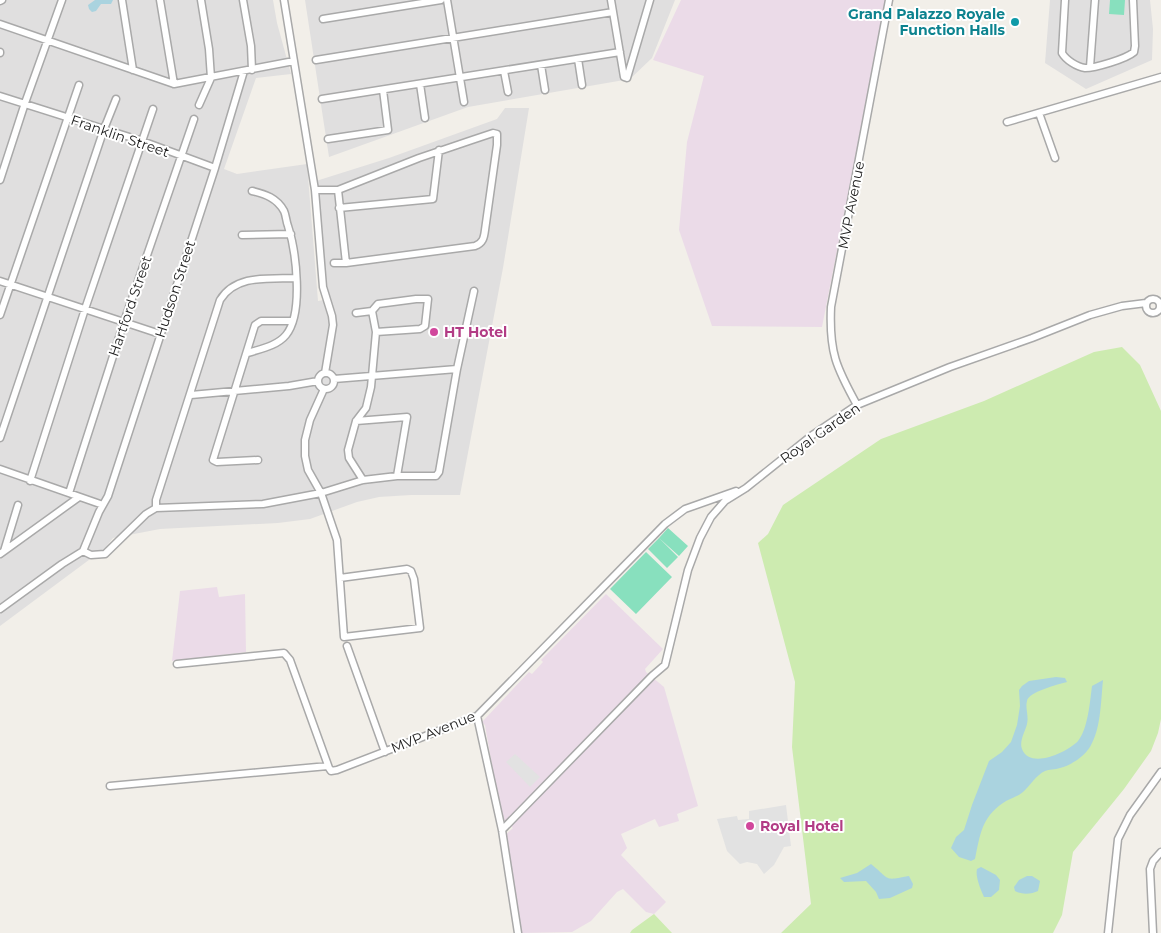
<svg xmlns="http://www.w3.org/2000/svg" width="1161" height="933" font-family="Montserrat,sans-serif">
<style>
.residential{fill:#e0dfdf}
.industrial{fill:#ebdbe8}
.grass{fill:#cdebb0}
.pitch{fill:#88e0be}
.parking{fill:#e2e2e2}
.water{fill:#aad3df}
.lines{fill:none;stroke-linecap:round;stroke-linejoin:round}
.minor-casing{stroke:#a9a9a9;stroke-width:9}
.minor{stroke:#fff;stroke-width:6}
.culture-dot{fill:#0f9aa8;stroke:#fff;stroke-width:2}
.hotel-dot{fill:#d1479c;stroke:#fff;stroke-width:2}
.labels{text-anchor:middle;stroke-width:4;stroke-linejoin:round;paint-order:stroke}
.culture-label{font-size:14px;font-weight:bold;fill:#0d838f;stroke:#fff;text-anchor:end}
.street-label{font-size:14px;fill:#222;stroke:#fff}
.hotel-label{font-size:14px;font-weight:bold;fill:#b23c85;stroke:#fff;text-anchor:start}
</style>
<rect width="100%" height="100%" fill="#f2efe9"/>
<path class="residential" d="M0,0H273L277,23L291,74L256,78L224,169L237,174L307,164L318,301L330,299L325,285L316,181L389,158L497,119L505,108H529L503,268L460,495H411L379,497L357,502L310,519L278,523L160,529L113,538L105,548L0,626Z
M305,0H675L652,58L630,79L468,107L329,157Z
M1050,0H1150L1153,29L1152,60L1086,89L1045,63Z"/>
<path class="industrial" d="M681,0H886L822,327L712,326L679,230L687,142L704,76L653,60Z
M217,587L219,597L245,594L246,652L172,661L180,591Z
M606,594L663,649L645,669L646,672L664,687L698,806L677,814L679,821L659,827L655,819L621,834L627,848L621,855L666,902L654,914L646,912L623,889L617,892L591,921L572,932L522,933L505,835L513,828L501,817L485,725L482,722L529,672L532,674L543,662L541,660Z"/>
<path class="grass" d="M1122,347L1140,365L1161,411V719L1158,733L1151,751L1124,789L1073,852L1062,915L1053,933H781L811,904L792,747L795,682L758,543L768,534L783,505L881,439L984,401L1094,352Z
M654,914L672,933H630L632,930Z"/>
<path class="pitch" d="M1110,0H1125L1124,15L1109,14Z
M668,528L688,546L679,556L659,538Z
M659,538L678,557L667,568L648,549Z
M646,552L672,577L636,614L610,589Z"/>
<path class="parking" d="M515,754L540,777L530,787L506,762Z
M786,805L791,846L784,847L774,865L764,874L757,864L747,862L740,864L727,851L717,819L737,816L738,820L749,819V811Z"/>
<path class="water" d="M95,0H113L111,4H101L96,11L92,12L89,9L88,5Z
M1056,677L1065,678L1067,682C1059,684 1028,692 1027,701C1025,708 1029,716 1027,724C1025,732 1019,741 1022,749C1030,770 1068,752 1078,741C1088,729 1090,701 1092,686L1103,680C1101,699 1101,726 1092,743C1087,755 1072,765 1060,768C1055,770 1049,769 1045,771C1036,775 1030,786 1023,792C1017,797 1009,799 1003,803C981,818 980,836 975,859L971,861L959,857L951,848L956,837L964,830L972,805L989,761L1002,752L1011,742L1017,725L1020,706L1019,690L1022,686L1029,681Z
M871,864C891,880 883,881 909,876L913,884L912,888L890,898L879,899L876,892L866,881L844,882L840,878L857,873Z
M981,867L996,875L1000,880L999,890L991,897H984C981,890 975,877 977,869Z
M1027,876H1032L1040,881L1038,891C1032,894 1022,895 1015,891L1014,887L1019,880Z"/>
<g class="lines">
<g class="minor-casing">
<path id="minor" d="M122,0L133,70
M160,0L174,84
M243,0L251,46L252,70
M284,0L315,190L323,287L332,316L333,325L325,373
M447,0L464,102
M611,0L624,77L627,78L650,0
M1065,0L1062,53C1066,60 1077,67 1085,68C1095,68 1126,59 1134,52L1135,46L1133,0
M0,1L2,0
M323,19L441,0
M0,24L174,84L294,61
M0,53V52
M578,59L582,85
M316,60L613,12
M541,65L545,90
M1090,67L1095,0
M504,71L508,92
M420,84L425,118
M0,96L142,141L215,168
M322,99L620,52
M199,105L211,78L209,49L201,0
M1039,113L1055,158
M1007,122L1161,77
M328,139L388,130L383,90
M0,180L25,103L62,0
M315,190H338L419,158L472,140L493,133L497,134V145L485,230C484,238 483,243 475,246L346,263H334
M338,190L346,263
M339,208L433,199L439,150
M242,235L291,234
M296,278C269,279 236,274 220,300L156,500V508L263,504L321,493L363,480L397,476H436L439,472L457,369L474,291
M0,281L160,334
M1146 306a7 7 0 1 1 14 0a7 7 0 1 1-14 0Z
M356,313L372,311
M0,315L79,85
M248,353C260,349 277,346 286,335C304,313 296,251 288,226C286,221 286,215 284,211C277,198 265,194 252,191
M318 381a8 8 0 1 1 16 0a8 8 0 1 1-16 0Z
M334,379L457,369
M324,389L310,420L305,440V456L308,470L321,493L337,540L344,637L420,628L414,579L411,571L407,569L340,578
M191,395L289,386L318,381
M857,405C836,367 829,352 831,307L889,0
M356,421L407,417L397,476
M0,438L104,129L116,99
M258,460L217,462L213,460L255,325L261,321H293
M0,469L103,505
M363,480L349,458L348,450L356,421L366,408L371,387L376,332L372,311L378,304L416,299H428L425,326L420,329L376,332
M30,481L85,309L153,109
M69,493L124,322L194,119
M4,551L18,505
M83,551L91,555L105,554L146,514L156,508
M0,554L79,497
M0,609L62,564L83,551L99,512L108,496L215,168L244,71
M347,646L385,752
M177,664L284,653L290,660L329,768L331,771L337,770L477,716L665,524L685,509L736,491
M477,716L502,830L518,933
M110,786L328,766
M502,830L652,676L665,665L688,570L700,538L711,517L725,501L746,488L811,436L857,405L950,367L1032,338L1090,315L1122,306L1146,303
M1108,933L1118,839L1130,815L1161,772
M1153,933L1150,869L1153,861L1161,852"/>
</g>
<use href="#minor" class="minor"/>
</g>
<circle class="culture-dot" cx="1015" cy="22" r="5"/>
<g class="hotel-dot">
<circle cx="434" cy="332" r="5"/>
<circle cx="750" cy="826" r="5"/>
</g>
<g class="labels">
<g class="culture-label">
<text x="1005" y="19">Grand Palazzo Royale<tspan x="1005" dy="16">Function Halls</tspan></text>
</g>
<g class="street-label">
<text transform="translate(120 136) rotate(19)" y="5">Franklin Street</text>
<text transform="translate(851 205) rotate(-79)" y="5">MVP Avenue</text>
<text transform="translate(175 289) rotate(-72)" y="5">Hudson Street</text>
<text transform="translate(130 306) rotate(-71)" y="5">Hartford Street</text>
<text transform="translate(820 433) rotate(-35)" y="5">Royal Garden</text>
<text transform="translate(433 732) rotate(-22)" y="5">MVP Avenue</text>
</g>
<g class="hotel-label">
<text x="444" y="337">HT Hotel</text>
<text x="760" y="831">Royal Hotel</text>
</g>
</g>
</svg>
